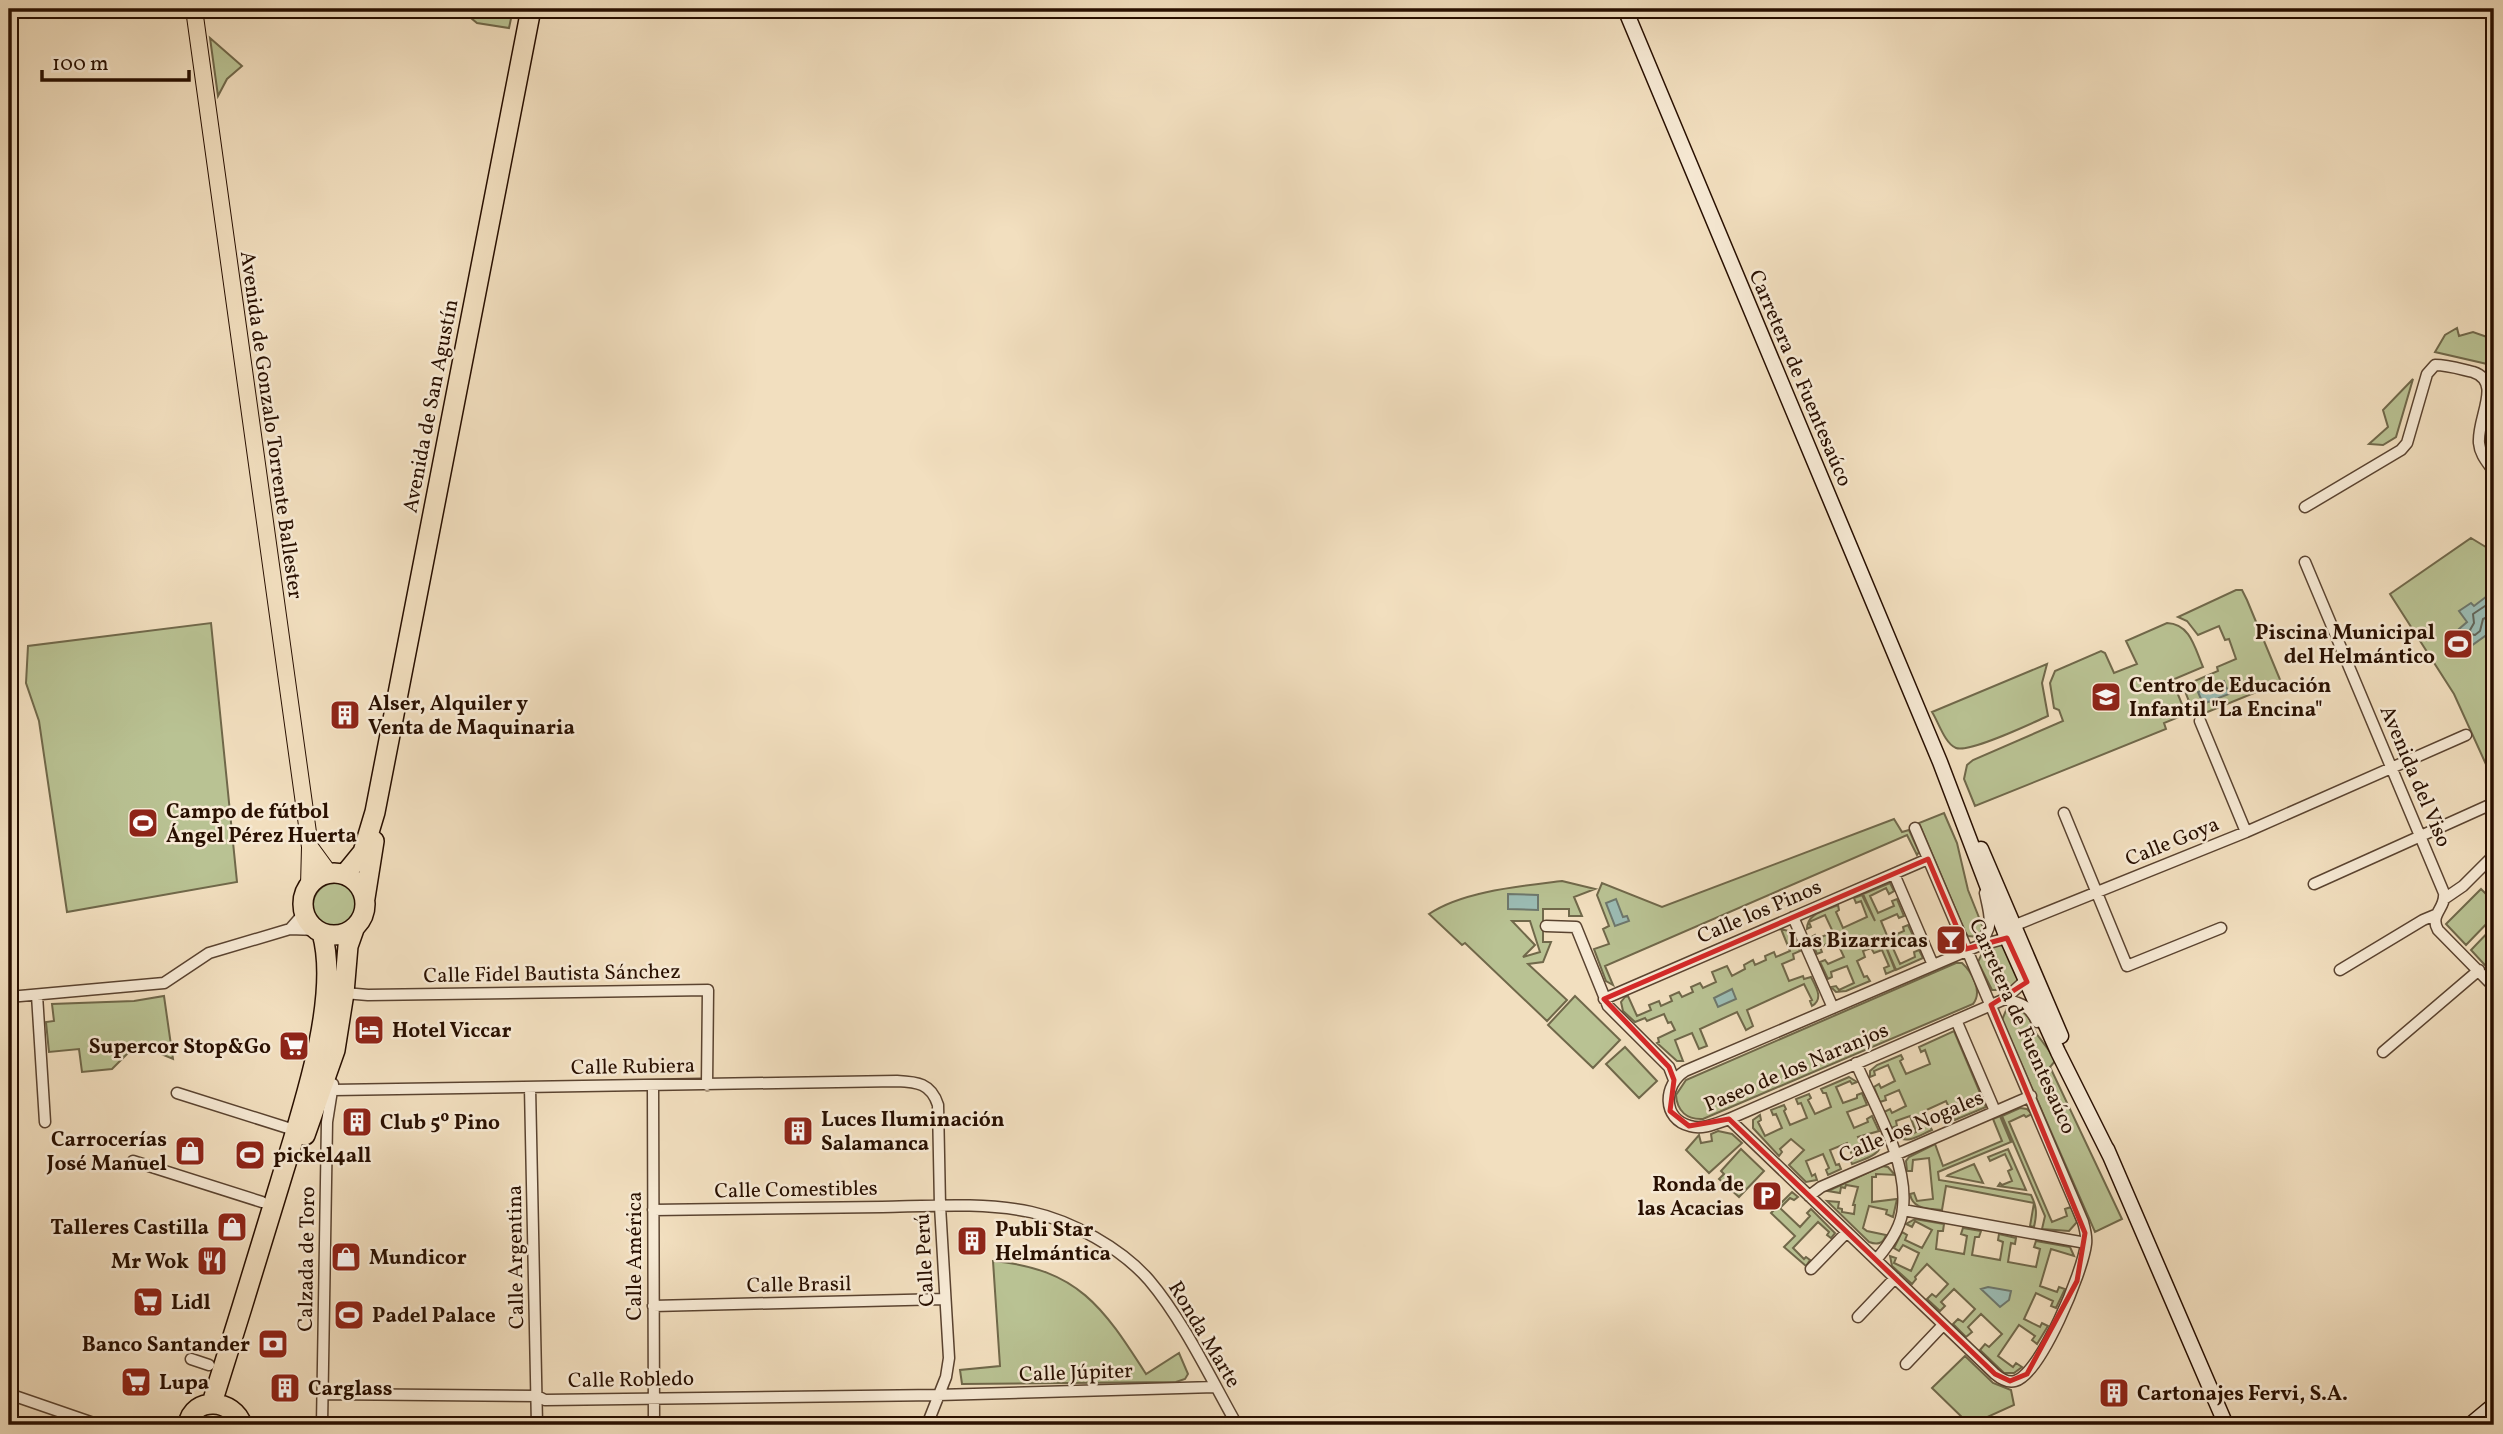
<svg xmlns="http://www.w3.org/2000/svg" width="2503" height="1434" font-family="Vollkorn,serif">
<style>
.green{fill:#b9c293;stroke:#70684a;stroke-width:2;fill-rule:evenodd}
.water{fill:#9bbcb4;stroke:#6d776c;stroke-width:2}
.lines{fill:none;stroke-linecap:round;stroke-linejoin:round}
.shore{stroke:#62665a;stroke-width:2}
.street-casing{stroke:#5a4330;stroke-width:13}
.secondary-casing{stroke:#280f00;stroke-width:17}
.primary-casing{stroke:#280f00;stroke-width:18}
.highway-casing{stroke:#280f00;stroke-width:22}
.street{stroke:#f7ead5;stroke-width:10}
.secondary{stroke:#f7ead5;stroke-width:14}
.primary{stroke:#f2dfbf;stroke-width:16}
.highway{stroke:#f2dfbf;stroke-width:19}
.marked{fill:none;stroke:#d62828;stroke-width:5;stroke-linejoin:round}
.labels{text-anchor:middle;stroke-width:5;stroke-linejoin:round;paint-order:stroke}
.street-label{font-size:21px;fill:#280f00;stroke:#f7ead5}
.poi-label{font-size:21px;font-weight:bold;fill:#280f00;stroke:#f7ead5;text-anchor:start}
</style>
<rect width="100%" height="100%" fill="#f2dfbf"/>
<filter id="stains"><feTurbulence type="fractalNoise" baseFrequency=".00286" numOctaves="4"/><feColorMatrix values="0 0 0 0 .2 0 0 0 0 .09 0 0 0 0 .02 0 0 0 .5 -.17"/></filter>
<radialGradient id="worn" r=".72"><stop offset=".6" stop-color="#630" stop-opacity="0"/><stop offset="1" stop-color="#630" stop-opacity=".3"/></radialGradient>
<path class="green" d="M460,9H513L509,28L477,23Z
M210,38L242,66L227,79L218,96Z
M2457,328L2459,336L2473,332L2487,337L2491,330L2494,331L2493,367L2487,364L2435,352L2445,335Z
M2413,379L2396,437L2383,445L2369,444L2388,427L2383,410Z
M2471,538L2494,552V782L2454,694L2390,594Z
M2236,590H2242L2247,600L2281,682L2200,715L2192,709L2183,686L2218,671L2217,667L2236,659L2229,639L2225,640L2219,626L2198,635L2187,621L2178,617Z
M211,623L237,882L67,912L39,721L26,683L28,646Z
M2167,623C2191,624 2195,649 2203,667L2172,680L2186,714L2164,723L2166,729L1975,806L1964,779L1967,765L1973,760L2063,721L2059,710L2054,708L2050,683L2055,671L2101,651L2105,653L2114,673L2137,664L2126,641Z
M2047,664L2042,683L2048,716C2032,723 1970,753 1956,748C1945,744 1938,721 1932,712Z
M1944,813L1957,843L1968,890L1984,930L1978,937L1968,936L1965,932L1919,823Z
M1894,819L1902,832L1909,830L1919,852L1917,855L1907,835L1605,966L1613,985L1606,981L1594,949L1609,944L1603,929L1609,926L1597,895L1602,883L1662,907Z
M1562,881L1595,889L1574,897L1582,916H1569V909H1543V942H1551L1543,962L1528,964L1567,1000L1547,1021L1465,943L1462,945L1429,914C1463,891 1522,886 1562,881ZM1512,921H1530L1540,952L1523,957L1535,945Z
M1890,883L1894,891L1889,894L1886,888L1870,896L1878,913L1894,906L1892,901L1897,899L1904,916L1899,918L1897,914L1881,921L1888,938L1904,931L1903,927L1908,925L1916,942L1910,944L1908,940L1892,946L1900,964L1915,957L1914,952L1919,950L1923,958L1896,970L1884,942L1895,970L1886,974L1884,968L1889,966L1882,950L1874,953L1871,948L1863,951L1865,957L1857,961L1864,977L1867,976L1870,981L1846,991L1836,992L1831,987L1836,986L1839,990L1854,983L1847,966L1831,972L1832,977L1828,979L1820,962L1825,960L1828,964L1844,957L1836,940L1820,947L1822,952L1817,954L1810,938L1815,935L1817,939L1833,932L1825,915L1809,922L1811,927L1807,929C1807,913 1825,911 1838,905L1839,910L1836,912L1843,928L1867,917L1861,901L1856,903L1854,898L1862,895L1875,921L1863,894Z
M313 905a22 22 0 1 1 44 0a22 22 0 1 1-44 0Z
M2481,889L2494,902V916L2466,945L2446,924Z
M2494,926V975L2471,950Z
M1781,929L1792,932L1800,951L1793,954L1794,959L1782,964L1789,981L1803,976L1804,979L1811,977C1816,987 1824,999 1812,1006L1810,1001L1812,1000L1804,984L1747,1010L1753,1026L1746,1030L1737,1012L1700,1029L1707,1046L1699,1049L1692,1033L1675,1040L1683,1061H1677L1657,1043L1659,1042L1658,1038L1675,1030L1671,1022L1668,1023L1664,1014L1647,1021L1645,1018L1635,1022L1623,1011L1621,1002L1625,997L1628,996L1637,1016L1651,1010L1649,1005L1659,1001L1661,1006L1672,1001L1670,996L1679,992L1682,997L1693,992L1691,987L1700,983L1703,988L1716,982L1712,972L1727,966L1732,976L1745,969L1744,965L1753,960L1755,965L1766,960L1765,956L1774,952L1776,957L1790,951Z
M2002,943L2020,982L2006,990H1992L1978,962L1983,951Z
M1956,963H1962C1972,972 1983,992 1973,1004L1703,1119C1687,1120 1677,1111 1676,1095L1686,1080Z
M164,996L173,1059L137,1044L112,1069L82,1072L79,1049L49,1052L46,1022L54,1021L52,1004L134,1001Z
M1575,996L1620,1040L1593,1068L1548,1025Z
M2012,1006L2018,1007L2027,1014L2036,1033L2056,1060L2050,1067L2122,1219L2095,1232L2002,1020L2007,1008Z
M1954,1031L1986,1107L1955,1120L1946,1101L1922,1112L1932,1130C1920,1135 1907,1145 1896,1136L1901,1135L1903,1138L1916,1132L1910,1116L1896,1121L1897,1126L1891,1128L1884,1112L1890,1109L1892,1113L1906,1106L1899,1090L1885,1096L1886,1100L1880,1102L1874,1087L1879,1084L1881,1088L1895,1081L1888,1065L1874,1071L1875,1075L1870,1077V1071L1877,1065L1901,1055L1903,1059L1900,1061L1906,1074L1930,1064L1925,1050L1921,1052L1919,1047Z
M1625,1047L1657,1081L1639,1098L1606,1064Z
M1849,1077L1857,1082L1852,1084L1850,1081L1836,1087L1843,1103L1857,1098V1095L1862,1093L1867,1105L1847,1112L1854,1128L1868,1122L1867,1119L1872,1116L1879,1131L1858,1137L1865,1153L1879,1148L1877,1142L1882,1140C1883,1155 1864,1159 1852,1164L1850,1159L1853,1157L1847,1143L1830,1150L1836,1165L1839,1164L1841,1169L1828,1175L1826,1170L1829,1168L1823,1154L1806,1161L1812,1176L1815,1174L1817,1180L1806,1182L1789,1165L1804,1150L1791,1139L1780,1149L1782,1152L1779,1156L1753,1128V1120L1760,1115L1761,1120L1758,1122L1765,1136L1782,1128L1776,1114L1773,1115L1771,1110L1784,1105L1786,1109L1784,1111L1790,1125L1807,1118L1801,1103L1798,1104L1796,1099L1809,1094L1811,1098L1808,1100L1815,1114L1831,1107L1826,1093H1823L1821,1089Z
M2020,1108L2027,1109L2032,1114L2026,1117L2024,1115L2009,1122L2052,1222L2067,1216L2065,1209L2071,1207L2077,1222L2069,1231L2042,1229L2045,1216L2002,1116Z
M2000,1116L2011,1142L1938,1172L1939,1180L2031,1195C2037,1207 2037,1214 2034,1227L2030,1226L2034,1203L1946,1186L1942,1210C1928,1208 1913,1210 1910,1194L1914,1193L1917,1201L1933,1199L1929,1158L1913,1160L1912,1171H1907L1906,1161L1909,1157L1935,1144L1943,1166L2002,1141L1993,1119Z
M1718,1131L1732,1134L1742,1143L1709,1173L1686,1150L1699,1135L1701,1143L1712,1141L1711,1134Z
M1741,1149L1764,1171L1739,1197L1719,1179L1724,1174L1721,1171Z
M2008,1149L2026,1190L1998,1186L2000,1183L2002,1185L2012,1181L2008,1171L2012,1169L2005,1154L1990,1161L1988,1157Z
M1974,1164L1983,1183L1947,1176L1948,1175Z
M1882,1166L1888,1167L1895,1175L1876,1174V1177H1872V1202L1897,1199L1893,1217L1886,1214L1887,1210L1869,1206L1863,1228L1867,1231L1886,1235C1883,1244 1877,1245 1869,1242L1827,1201L1839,1202L1838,1208L1842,1209V1212L1854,1214L1855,1205H1853L1858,1187L1846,1185L1845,1188L1841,1187L1840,1193L1828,1191Z
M1792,1192L1798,1197L1794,1200L1790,1198L1780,1208L1800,1227L1810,1216L1807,1213L1811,1209L1835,1233L1831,1238L1827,1235L1829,1232L1818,1222L1793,1248L1804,1259L1806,1257L1810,1260L1806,1266L1784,1247L1795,1236L1771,1213Z
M1915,1219L1944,1224L1943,1231H1938L1936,1249L1964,1254L1967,1236L1961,1234L1963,1228L1981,1231L1979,1237H1975L1972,1255L2000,1260L2003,1242L1998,1240L1999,1234L2016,1238L2015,1244L2011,1243L2008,1262L2036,1267L2040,1249L2034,1247L2036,1241L2070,1247L2074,1256L2051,1249L2040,1286L2057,1292L2059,1287L2065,1289L2056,1308L2051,1306L2053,1301L2036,1293L2024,1319L2040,1327L2042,1323L2048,1326L2037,1344L2032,1340L2035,1336L2019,1325L1998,1356L2013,1367L2016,1363L2022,1367L2014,1373H2004L1980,1350L1985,1344L1989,1347L2002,1334L1981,1314L1968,1327L1972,1332L1966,1337L1953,1324L1958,1319L1963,1322L1975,1309L1954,1289L1941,1302L1945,1306L1940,1311L1927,1299L1932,1294L1936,1297L1948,1284L1927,1264L1915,1277L1916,1279L1912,1284L1892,1266L1890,1256L1896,1258L1894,1263L1911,1271L1919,1253L1903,1245L1899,1251L1894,1248L1902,1232L1907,1235L1905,1240L1922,1248L1932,1230L1915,1221L1912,1227L1906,1224Z
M993,1261C1078,1269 1103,1307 1146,1374L1179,1353L1188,1374L1185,1379L1176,1382L962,1384L960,1370L1000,1366Z
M1965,1356L1993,1383L2011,1390L2014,1405L1985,1418L1987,1425H1970L1932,1388Z"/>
<path class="water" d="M2491,593L2494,596V619L2487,624L2492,631L2471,646L2459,629L2467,622L2459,611L2471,603L2474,606Z
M2224,681L2229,694L2203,704L2198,692Z
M1508,894L1538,895V910L1508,909Z
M1616,899L1623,917L1627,916L1629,921L1615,926L1606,903Z
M1732,989L1736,999L1718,1007L1714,998Z
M1988,1287L2011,1291L2009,1300L2000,1307L1981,1289Z"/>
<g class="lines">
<path class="shore" d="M2494,600L2473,614L2474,623L2470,630L2471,634L2475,635L2480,631L2483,619L2494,614"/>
<g class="street-casing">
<path id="street" d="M2305,507L2401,450L2407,443L2427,374L2435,365C2448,365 2460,369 2473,372C2503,382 2477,417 2479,443C2480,455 2488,463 2494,472
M2305,562L2444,893C2446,909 2429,914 2438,930L2494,987
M2200,721L2246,832
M2064,813L2127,966L2221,928
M1894,874L1933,965
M2314,884L2494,803
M2444,899L2463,886L2492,857
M304,913L290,929L317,930
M1793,917L1833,1008
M1546,926L1576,927L1608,1006L1669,1067L1674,1080
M1978,946C1995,925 1990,917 1985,893
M2340,970L2423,920L2435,915
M2029,977L2005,999L1729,1119C1717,1123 1703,1130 1690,1126C1662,1119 1663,1085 1685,1071L1978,946L2007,938L2018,924L2246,832L2466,735
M344,993L368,995L708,990L707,1085
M37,995L45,1122
M9,997L164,983L209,953L290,929
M1604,999L1928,859
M2005,999C2021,1003 2030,1006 2037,1022
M1956,1020L1995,1111
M2383,1052L2479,970
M1856,1063C1874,1105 1908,1161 1903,1207C1902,1227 1888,1246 1876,1260
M653,1086L654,1425
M530,1087L537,1425
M333,1090L897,1081C917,1082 931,1083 938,1105L940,1206L949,1358L946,1377L927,1425
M177,1093L291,1129
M1729,1119L1995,1374C2001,1379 2008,1383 2015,1381C2041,1374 2083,1271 2086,1244C2087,1237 2085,1229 2083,1222L1915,828
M133,1161L262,1202
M1809,1196L1821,1187L2031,1096
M653,1210C730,1209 806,1208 882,1207C931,1206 983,1202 1031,1212C1072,1221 1121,1248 1149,1280C1183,1320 1211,1379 1237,1425
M1903,1210L2086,1243
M1811,1269L1847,1232
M653,1306L945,1299
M1858,1317L1895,1278
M191,1359L209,1365
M1906,1364L1943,1325
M9,1394L99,1425
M324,1394L537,1396L545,1400L938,1395L1215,1387
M322,1425L327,1122L333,1084"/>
</g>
<g class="secondary-casing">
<path id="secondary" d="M1625,9L1940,762L2007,938L2058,1052L2110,1156
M1981,849L2061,1036
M2107,1149L2226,1425
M2470,1425L2494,1405"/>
</g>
<g class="primary-casing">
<path id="primary" d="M194,9L310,847L309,886
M310,847L329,873"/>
</g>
<g class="highway-casing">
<path id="highway" d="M303 904a31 31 0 1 1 62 0a31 31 0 1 1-62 0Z
M345,874L363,852L375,812L531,9
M365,898L374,841
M305,1135L335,1050L344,993L348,946L354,929
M212,1403C235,1330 258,1256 280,1183C300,1116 341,1000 322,933
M188,1425C193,1395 234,1399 242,1425"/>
</g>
<use href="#street" class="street"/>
<use href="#secondary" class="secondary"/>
<use href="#primary" class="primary"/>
<use href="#highway" class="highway"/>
</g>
<path class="marked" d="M1928,859L1966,949L2007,938L2027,982L1991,1005L2085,1233L2077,1281L2027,1374L2010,1381L1995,1374L1729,1119L1689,1126L1670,1111L1674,1080L1669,1067L1604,999Z"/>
<defs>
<g id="stadium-square" transform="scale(1.575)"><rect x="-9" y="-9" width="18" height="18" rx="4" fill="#8f2418" stroke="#f7ead5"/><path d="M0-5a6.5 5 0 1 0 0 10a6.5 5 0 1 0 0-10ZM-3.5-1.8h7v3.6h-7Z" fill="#fff"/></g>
<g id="school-square" transform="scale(1.575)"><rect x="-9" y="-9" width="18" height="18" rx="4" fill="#8f2418" stroke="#f7ead5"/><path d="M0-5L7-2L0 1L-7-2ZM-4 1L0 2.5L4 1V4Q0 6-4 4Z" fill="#fff"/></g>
<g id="building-square" transform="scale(1.575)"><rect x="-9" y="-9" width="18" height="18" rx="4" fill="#8f2418" stroke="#f7ead5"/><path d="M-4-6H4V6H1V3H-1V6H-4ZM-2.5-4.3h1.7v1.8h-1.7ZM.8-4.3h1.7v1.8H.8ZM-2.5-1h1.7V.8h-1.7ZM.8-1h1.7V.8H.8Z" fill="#fff"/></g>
<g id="bar-square" transform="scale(1.575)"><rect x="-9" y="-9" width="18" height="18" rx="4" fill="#8f2418" stroke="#f7ead5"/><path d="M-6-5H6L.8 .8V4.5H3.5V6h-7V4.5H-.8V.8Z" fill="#fff"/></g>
<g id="hotel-square" transform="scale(1.575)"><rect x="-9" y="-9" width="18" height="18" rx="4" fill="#8f2418" stroke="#f7ead5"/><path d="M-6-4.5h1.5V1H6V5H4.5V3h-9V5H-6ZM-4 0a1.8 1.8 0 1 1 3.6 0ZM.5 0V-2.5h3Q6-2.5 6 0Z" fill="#fff"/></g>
<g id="supermarket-square" transform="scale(1.575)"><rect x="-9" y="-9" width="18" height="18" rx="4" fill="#8f2418" stroke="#f7ead5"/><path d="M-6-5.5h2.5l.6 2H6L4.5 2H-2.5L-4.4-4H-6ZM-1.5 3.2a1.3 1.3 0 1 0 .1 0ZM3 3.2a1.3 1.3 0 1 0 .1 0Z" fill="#fff"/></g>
<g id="shop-square" transform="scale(1.575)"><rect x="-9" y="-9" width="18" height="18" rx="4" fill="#8f2418" stroke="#f7ead5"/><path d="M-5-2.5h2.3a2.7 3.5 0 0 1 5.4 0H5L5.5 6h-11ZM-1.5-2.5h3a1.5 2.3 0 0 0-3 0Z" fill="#fff"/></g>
<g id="parking-square" transform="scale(1.575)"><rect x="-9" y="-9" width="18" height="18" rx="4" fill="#8f2418" stroke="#f7ead5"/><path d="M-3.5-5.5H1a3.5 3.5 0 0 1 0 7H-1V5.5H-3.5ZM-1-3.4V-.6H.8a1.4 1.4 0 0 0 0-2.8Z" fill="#fff"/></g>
<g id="restaurant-square" transform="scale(1.575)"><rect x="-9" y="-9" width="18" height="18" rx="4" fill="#8f2418" stroke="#f7ead5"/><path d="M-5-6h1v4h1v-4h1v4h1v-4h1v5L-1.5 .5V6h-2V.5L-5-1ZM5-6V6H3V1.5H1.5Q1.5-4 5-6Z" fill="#fff"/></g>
<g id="bank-square" transform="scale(1.575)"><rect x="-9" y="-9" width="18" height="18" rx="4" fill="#8f2418" stroke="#f7ead5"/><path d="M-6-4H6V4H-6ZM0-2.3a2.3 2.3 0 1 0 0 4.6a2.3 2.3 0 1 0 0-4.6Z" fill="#fff"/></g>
</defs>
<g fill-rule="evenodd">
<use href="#stadium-square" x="2458" y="644"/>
<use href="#school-square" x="2106" y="697"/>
<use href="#building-square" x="345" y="715"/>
<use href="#stadium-square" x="143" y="823"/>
<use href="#bar-square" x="1951" y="940"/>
<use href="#hotel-square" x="369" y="1030"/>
<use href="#supermarket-square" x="294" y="1046"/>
<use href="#building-square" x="357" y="1122"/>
<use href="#building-square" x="798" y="1131"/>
<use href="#shop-square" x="190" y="1151"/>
<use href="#stadium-square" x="250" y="1155"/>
<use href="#parking-square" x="1767" y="1196"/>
<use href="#shop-square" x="232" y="1227"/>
<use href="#building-square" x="972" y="1241"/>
<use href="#shop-square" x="346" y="1257"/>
<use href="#restaurant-square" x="212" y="1261"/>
<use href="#supermarket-square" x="148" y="1302"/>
<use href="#stadium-square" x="349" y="1315"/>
<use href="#bank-square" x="273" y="1344"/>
<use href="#supermarket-square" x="136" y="1382"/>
<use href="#building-square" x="285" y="1388"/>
<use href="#building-square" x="2114" y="1393"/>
</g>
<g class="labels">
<g class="street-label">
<text transform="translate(1801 378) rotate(67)" y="7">Carretera de Fuentesaúco</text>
<text transform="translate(430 406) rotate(-79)" y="7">Avenida de San Agustín</text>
<text transform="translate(272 425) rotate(82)" y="7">Avenida de Gonzalo Torrente Ballester</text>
<text transform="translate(2416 776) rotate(67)" y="7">Avenida del Viso</text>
<text transform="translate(2172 841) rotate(-22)" y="7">Calle Goya</text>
<text transform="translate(1759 911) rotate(-23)" y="7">Calle los Pinos</text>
<text transform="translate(552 973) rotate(-1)" y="7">Calle Fidel Bautista Sánchez</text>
<text transform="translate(2023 1026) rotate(66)" y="7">Carretera de Fuentesaúco</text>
<text transform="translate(633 1066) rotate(-1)" y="7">Calle Rubiera</text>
<text transform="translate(1796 1067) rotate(-23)" y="7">Paseo de los Naranjos</text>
<text transform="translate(1911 1126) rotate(-23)" y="7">Calle los Nogales</text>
<text transform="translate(796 1189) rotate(-1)" y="7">Calle Comestibles</text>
<text transform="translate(634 1256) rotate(-90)" y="7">Calle América</text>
<text transform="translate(515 1257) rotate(-91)" y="7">Calle Argentina</text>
<text transform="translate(306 1259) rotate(-89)" y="7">Calzada de Toro</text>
<text transform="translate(924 1260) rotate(-93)" y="7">Calle Perú</text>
<text transform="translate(799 1284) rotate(-1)" y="7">Calle Brasil</text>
<text transform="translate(1205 1334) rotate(59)" y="7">Ronda Marte</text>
<text transform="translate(1076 1372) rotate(-2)" y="7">Calle Júpiter</text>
<text transform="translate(631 1379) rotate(-1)" y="7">Calle Robledo</text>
</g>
<g class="poi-label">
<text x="2435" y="639" text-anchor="end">Piscina Municipal<tspan x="2435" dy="24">del Helmántico</tspan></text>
<text x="2129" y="692">Centro de Educación<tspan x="2129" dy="24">Infantil "La Encina"</tspan></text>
<text x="368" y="710">Alser, Alquiler y<tspan x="368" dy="24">Venta de Maquinaria</tspan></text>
<text x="166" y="818">Campo de fútbol<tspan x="166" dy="24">Ángel Pérez Huerta</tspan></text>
<text x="1928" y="947" text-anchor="end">Las Bizarricas</text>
<text x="392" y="1037">Hotel Viccar</text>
<text x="271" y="1053" text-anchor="end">Supercor Stop&amp;Go</text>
<text x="821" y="1126">Luces Iluminación<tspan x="821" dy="24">Salamanca</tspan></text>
<text x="380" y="1129">Club 5º Pino</text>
<text x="167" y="1146" text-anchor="end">Carrocerías<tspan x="167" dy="24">José Manuel</tspan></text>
<text x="273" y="1162">pickel4all</text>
<text x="1744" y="1191" text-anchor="end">Ronda de<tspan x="1744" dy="24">las Acacias</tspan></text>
<text x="209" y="1234" text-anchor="end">Talleres Castilla</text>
<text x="995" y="1236">Publi Star<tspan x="995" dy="24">Helmántica</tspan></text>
<text x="369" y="1264">Mundicor</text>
<text x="189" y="1268" text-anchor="end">Mr Wok</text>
<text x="171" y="1309">Lidl</text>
<text x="372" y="1322">Padel Palace</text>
<text x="250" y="1351" text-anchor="end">Banco Santander</text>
<text x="159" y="1389">Lupa</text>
<text x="308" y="1395">Carglass</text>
<text x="2137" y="1400">Cartonajes Fervi, S.A.</text>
</g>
</g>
<rect width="2503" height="1434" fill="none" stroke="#f2dfbf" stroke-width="35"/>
<rect x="10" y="10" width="2482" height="1413" fill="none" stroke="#280f00" stroke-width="3.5"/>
<rect x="18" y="18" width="2468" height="1399" fill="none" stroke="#280f00" stroke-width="2"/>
<path d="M42 70v10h147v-10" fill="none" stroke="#280f00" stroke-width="3.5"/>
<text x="52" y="70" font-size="21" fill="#280f00" stroke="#f7ead5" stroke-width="5" paint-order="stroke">100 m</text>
<rect width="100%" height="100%" filter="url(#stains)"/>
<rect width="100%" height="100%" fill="url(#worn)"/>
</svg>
